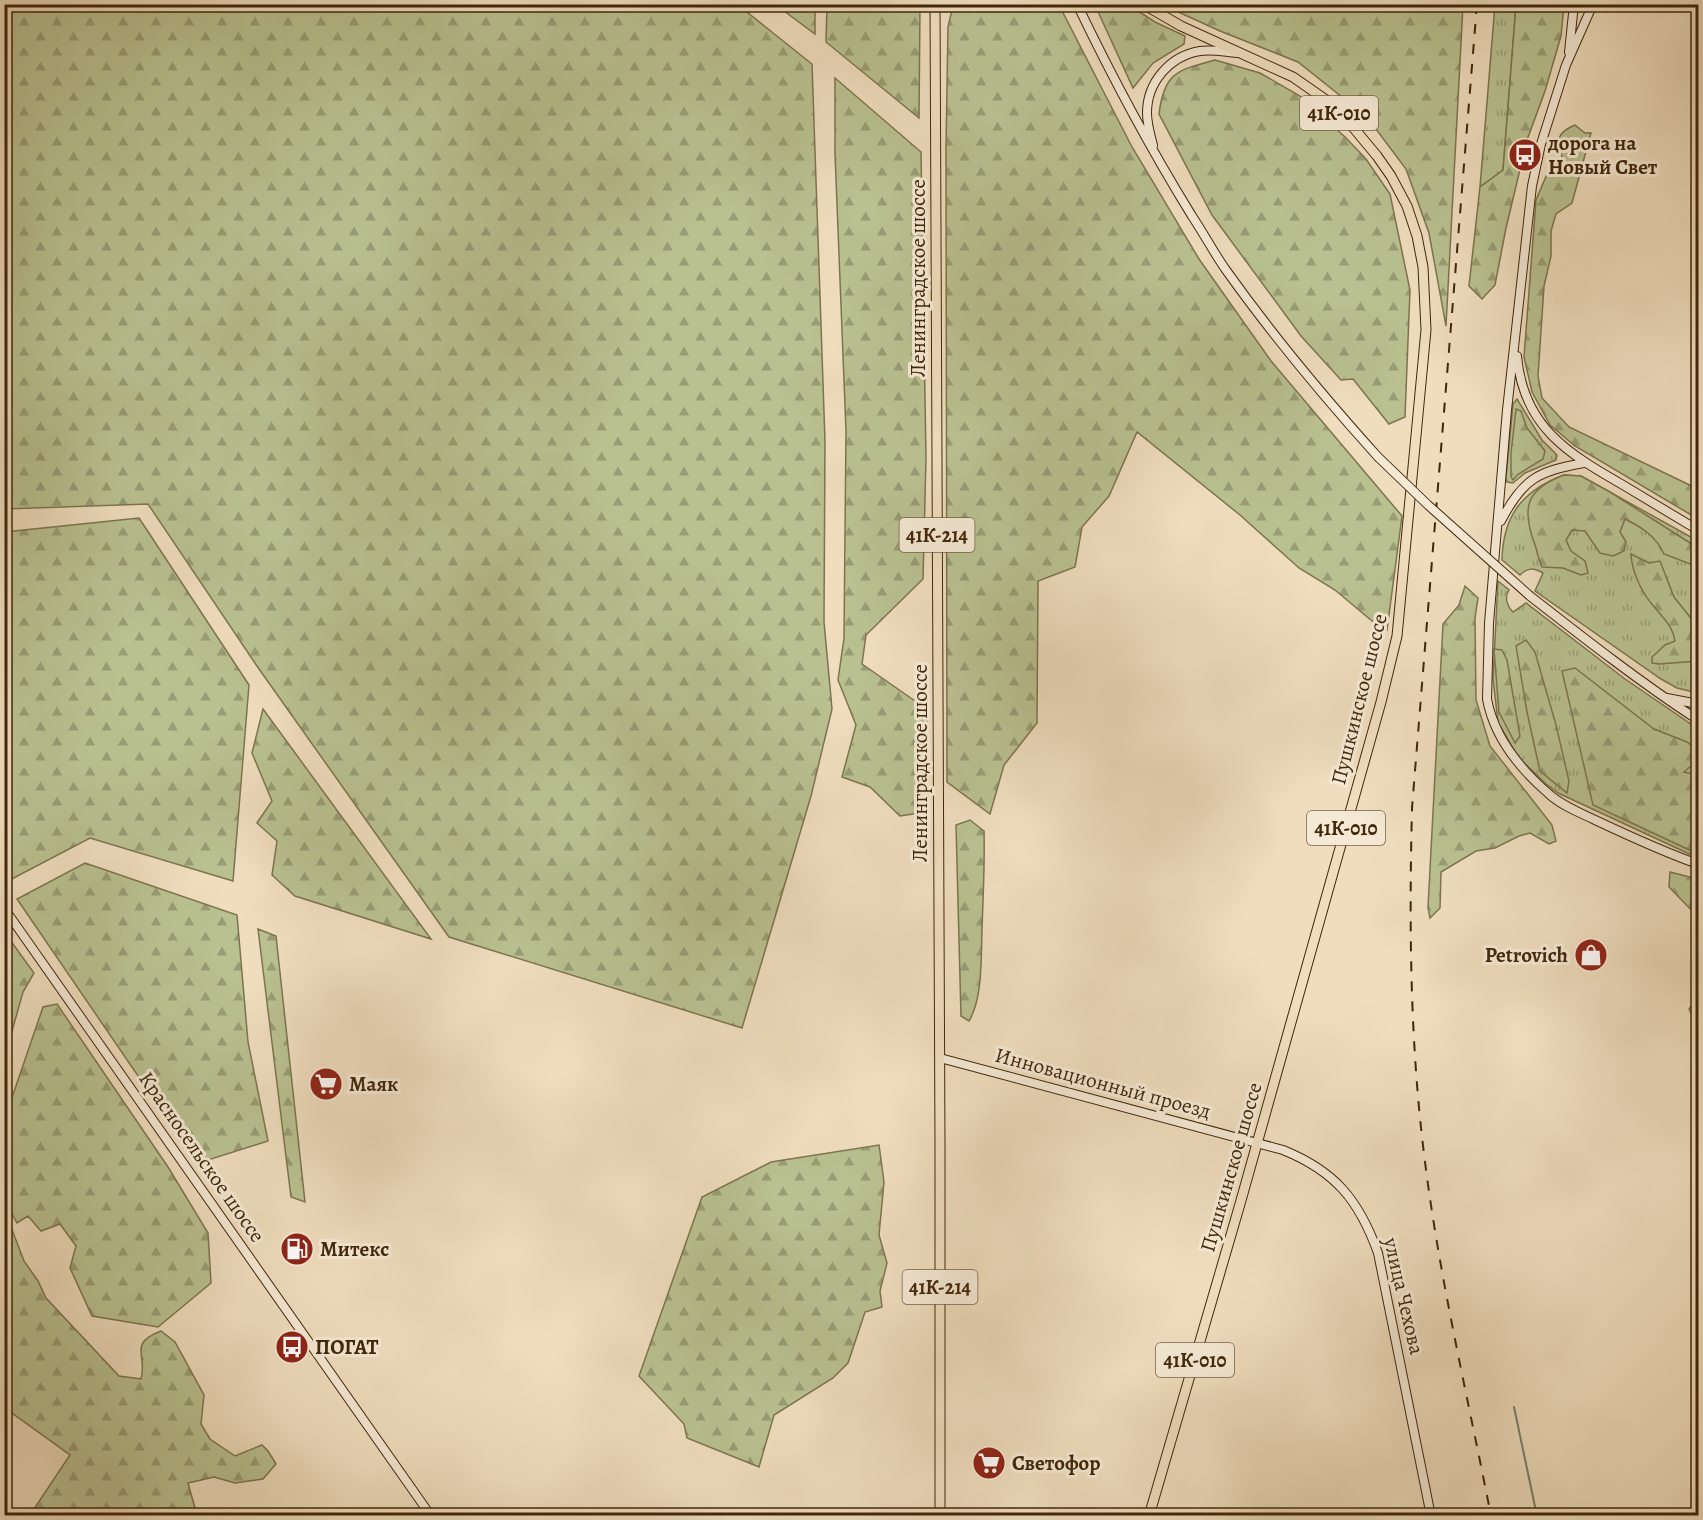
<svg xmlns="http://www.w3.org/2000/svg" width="1703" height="1520" font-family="Alegreya,serif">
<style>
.grass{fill:url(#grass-tufts);stroke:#7d744e;stroke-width:1.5}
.forest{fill:url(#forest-firs);stroke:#7d744e;stroke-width:1.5}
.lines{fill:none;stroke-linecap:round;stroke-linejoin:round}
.stream{stroke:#76806e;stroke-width:2}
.secondary-casing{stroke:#41270a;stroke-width:10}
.primary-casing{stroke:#41270a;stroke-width:11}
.secondary{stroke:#f5e9d5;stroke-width:8}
.primary{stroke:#efddbe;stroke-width:9}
.rail{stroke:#41270a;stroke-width:2;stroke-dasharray:10 10;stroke-linecap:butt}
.secondary-bridge-casing{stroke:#41270a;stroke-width:10;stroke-linecap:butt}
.secondary-bridge{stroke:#f5e9d5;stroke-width:8}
.labels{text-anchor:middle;stroke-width:6;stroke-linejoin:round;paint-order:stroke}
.shield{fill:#f5e9d5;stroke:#776147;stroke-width:1.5}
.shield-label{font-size:20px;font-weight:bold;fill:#41270a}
.poi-label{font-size:21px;font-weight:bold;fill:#41270a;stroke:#f5e9d5;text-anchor:start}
.street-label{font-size:21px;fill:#41270a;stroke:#f5e9d5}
</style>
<defs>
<pattern id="grass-tufts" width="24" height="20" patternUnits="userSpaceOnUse" patternTransform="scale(1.5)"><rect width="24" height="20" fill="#b9c191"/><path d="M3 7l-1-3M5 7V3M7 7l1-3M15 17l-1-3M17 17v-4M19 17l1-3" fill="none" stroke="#989d75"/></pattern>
<pattern id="forest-firs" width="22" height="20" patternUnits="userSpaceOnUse" patternTransform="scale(1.5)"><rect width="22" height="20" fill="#b9c191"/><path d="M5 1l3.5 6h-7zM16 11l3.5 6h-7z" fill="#989d75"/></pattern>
</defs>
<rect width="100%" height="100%" fill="#efddbe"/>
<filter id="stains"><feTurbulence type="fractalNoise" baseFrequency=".00333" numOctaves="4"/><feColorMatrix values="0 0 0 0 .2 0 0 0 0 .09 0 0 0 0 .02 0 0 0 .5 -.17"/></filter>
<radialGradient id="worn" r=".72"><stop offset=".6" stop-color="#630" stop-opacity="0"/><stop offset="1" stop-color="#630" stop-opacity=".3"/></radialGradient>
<path class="grass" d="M1495,5H1516L1503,171L1480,187Z
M1517,399L1542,440L1557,455L1556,460L1525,473L1513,483L1507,482L1506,478L1513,404Z
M1564,475L1581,476L1698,541V693L1677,688L1661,679L1535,591L1543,573C1534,568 1528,567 1520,575L1502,560C1503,515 1523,490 1564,475Z
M1498,581L1509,590C1504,597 1507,606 1513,612L1526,603L1625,679L1698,729V858L1558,793L1546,784L1518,757L1498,722L1493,679Z"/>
<path class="forest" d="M4,5H738L812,64L825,441L824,622L832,709L811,796L742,1028L449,937L259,669L148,504L5,509Z
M776,5H815V34Z
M827,5H920L919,118L826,42Z
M953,5H1059L1132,147L1199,259L1271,361L1402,516L1387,630L1372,621L1335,590L1299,568L1240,515L1137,432L1109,496L1082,527L1075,567L1038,581L1037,723L1004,765L990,814L947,782L946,147L948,27Z
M1095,5H1129L1155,22L1185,36L1184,44L1153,63L1133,88Z
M1163,5H1463L1446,326L1429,233L1406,169L1367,117L1298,62L1220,31Z
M1516,5H1564L1561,36L1545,91L1527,140L1506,228L1495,285L1482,299L1469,286L1480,187L1503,170Z
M1215,60L1260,73L1300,96L1345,137L1366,159L1390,194L1410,290L1405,417L1389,424L1353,379L1341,380L1301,336L1212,215L1159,114C1164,72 1178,70 1215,60Z
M835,78L921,152L926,458L923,579L866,635L862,664L928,710L919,813L900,816L870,787L842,777L856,725L838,680L844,638L846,431L835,154Z
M1575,125L1585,133H1591L1572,203L1556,214L1551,231V256L1544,286L1538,376L1542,398L1569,427L1698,489V519L1575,446L1550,425L1532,392L1524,357L1536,200L1547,174L1555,168L1562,156C1555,140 1558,132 1575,125Z
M1516,409L1521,411L1527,428L1545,451L1543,459L1517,475L1513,480L1511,477V453Z
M1564,475L1581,476L1610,492L1698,548V567L1664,554C1656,536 1641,527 1625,519L1620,532L1626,542L1624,551L1613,556L1600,553L1585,531L1572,530L1566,540L1571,551L1585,561L1588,573L1581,575L1563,568L1542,567C1538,559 1538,553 1535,545C1521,508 1526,489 1564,475Z
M139,518L249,685L233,881L90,838L6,882L4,879L5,532Z
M1631,554L1649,563L1660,561L1674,597L1698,627V661L1659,664L1652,663V657L1665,645L1675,641C1673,627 1665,620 1656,609C1643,595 1632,574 1631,554Z
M1465,586L1478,598L1475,618L1476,700L1490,746L1552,825L1556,841L1549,844L1530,833L1519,836L1495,848L1476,851L1441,872L1440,908L1430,918L1428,908L1430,869L1443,624L1459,605Z
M1526,640L1535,652L1556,725L1569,781L1567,793L1540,771L1527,712L1516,646Z
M1494,649L1502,650L1507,660L1520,736L1515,743L1499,712Z
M1575,668L1654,729L1687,742L1698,751V760L1684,772L1698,775V854L1593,805L1562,671Z
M263,709L431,939L295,896L272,875L277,841L257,823L272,801L252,753Z
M970,820L984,831C985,863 983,896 982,929C981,955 983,998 969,1021L961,1016L956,825Z
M85,863L237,915L248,1042L268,1141L208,1160L175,1130L17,899Z
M1670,872L1698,879V917L1669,887Z
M258,929L276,936L305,1202L291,1197Z
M5,933L34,973L23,992L5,1056Z
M1698,995V1028L1689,1009Z
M57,1004L168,1167L208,1233L211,1283L158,1327L92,1316L70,1268L76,1246L60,1224L41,1231L28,1216L17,1223L5,1201V1118L43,1007Z
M879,1145L884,1182L879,1235L887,1263L880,1291L882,1307L865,1312L848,1363L833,1378L774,1415L759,1467L687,1438L684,1424L639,1376L702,1197L771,1162Z
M5,1224L11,1227L24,1261L38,1281L46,1298L119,1376L141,1379C148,1355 127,1344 161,1331L175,1342L204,1395L201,1424L210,1439L235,1456L262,1445L268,1451L276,1464L263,1479L235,1483L214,1477L188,1483L197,1515H175L174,1510L165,1509L156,1515H30L70,1455L5,1408Z"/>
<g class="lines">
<path class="stream" d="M1514,1407L1537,1516"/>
<g class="secondary-casing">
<path id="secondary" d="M1077,4C1112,77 1150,148 1192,216C1204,234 1214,253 1226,270C1273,336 1324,397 1378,457
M1593,4L1566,65L1541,144L1532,186L1507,410L1489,623L1487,699C1494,737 1520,769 1549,794C1561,805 1578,812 1593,819C1627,835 1663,852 1698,864
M1569,52L1574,4
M1153,145C1150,134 1147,124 1147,113C1147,82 1170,56 1200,51C1212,49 1225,52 1237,53
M1517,356C1523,426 1567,453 1623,485C1648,500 1673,515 1698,530
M1501,521C1523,478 1539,471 1584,463
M1530,596C1585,639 1640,682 1698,720
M1667,698L1698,704
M4,908L431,1516
M940,1058L1283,1150C1335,1171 1359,1200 1378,1253L1431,1516"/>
</g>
<g class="primary-casing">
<path id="primary" d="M935,4L940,1146V1516
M1143,4L1181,26L1293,77L1326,100L1352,126L1377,156L1391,176L1407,206L1417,236L1423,267L1426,330L1397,636L1381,702L1240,1204L1149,1516"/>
</g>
<use href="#secondary" class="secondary"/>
<use href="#primary" class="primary"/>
<path class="rail" d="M1477,4L1412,808C1409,927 1410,1045 1425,1162C1440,1281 1468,1398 1491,1516"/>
<g class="secondary-bridge-casing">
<path id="secondary-bridge" d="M1378,457L1428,505L1530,596"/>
</g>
<use href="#secondary-bridge" class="secondary-bridge"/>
</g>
<defs>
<g id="bus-disc" transform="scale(1.725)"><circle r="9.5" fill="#8f2418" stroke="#f5e9d5"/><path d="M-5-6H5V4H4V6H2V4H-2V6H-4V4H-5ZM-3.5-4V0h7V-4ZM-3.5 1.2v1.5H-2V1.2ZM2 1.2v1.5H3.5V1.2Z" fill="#fff"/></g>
<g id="shop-disc" transform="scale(1.725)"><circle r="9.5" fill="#8f2418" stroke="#f5e9d5"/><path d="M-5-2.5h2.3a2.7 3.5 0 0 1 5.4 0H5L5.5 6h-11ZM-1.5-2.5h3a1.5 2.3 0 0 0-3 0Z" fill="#fff"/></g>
<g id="supermarket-disc" transform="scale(1.725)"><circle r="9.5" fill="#8f2418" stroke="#f5e9d5"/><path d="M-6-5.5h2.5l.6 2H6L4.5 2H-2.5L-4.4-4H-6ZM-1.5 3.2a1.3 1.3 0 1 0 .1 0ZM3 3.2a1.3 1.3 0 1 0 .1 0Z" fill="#fff"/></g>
<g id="fuel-disc" transform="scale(1.725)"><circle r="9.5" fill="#8f2418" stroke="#f5e9d5"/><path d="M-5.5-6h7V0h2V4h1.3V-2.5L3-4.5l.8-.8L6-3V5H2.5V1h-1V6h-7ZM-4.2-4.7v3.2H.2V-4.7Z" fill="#fff"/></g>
</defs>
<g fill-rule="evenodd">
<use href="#bus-disc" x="1525" y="155"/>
<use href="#shop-disc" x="1591" y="955"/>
<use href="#supermarket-disc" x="326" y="1084"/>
<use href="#fuel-disc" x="297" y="1249"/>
<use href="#bus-disc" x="292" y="1347"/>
<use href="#supermarket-disc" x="989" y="1463"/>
</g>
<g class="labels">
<g class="shield">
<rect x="1300" y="96" width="78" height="34" rx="4.5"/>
<rect x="899.5" y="518" width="75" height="34" rx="4.5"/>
<rect x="1307" y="811" width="78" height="34" rx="4.5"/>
<rect x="902.5" y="1270" width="75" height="34" rx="4.5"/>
<rect x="1156" y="1343" width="78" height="34" rx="4.5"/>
</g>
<g class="shield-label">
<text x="1339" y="120">41К-010</text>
<text x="937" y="542">41К-214</text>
<text x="1346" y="835">41К-010</text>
<text x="940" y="1294">41К-214</text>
<text x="1195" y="1367">41К-010</text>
</g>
<g class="poi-label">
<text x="1548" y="150">дорога на<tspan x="1548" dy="24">Новый Свет</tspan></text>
<text x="1568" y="962" text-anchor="end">Petrovich</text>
<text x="349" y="1091">Маяк</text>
<text x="320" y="1256">Митекс</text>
<text x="315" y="1354">ПОГАТ</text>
<text x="1012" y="1470">Светофор</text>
</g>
<g class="street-label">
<text transform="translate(918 278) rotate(-90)" y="7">Ленинградское шоссе</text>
<text transform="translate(1359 699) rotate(-76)" y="7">Пушкинское шоссе</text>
<text transform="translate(920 763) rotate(-90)" y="7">Ленинградское шоссе</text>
<text transform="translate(1103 1083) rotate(15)" y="7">Инновационный проезд</text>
<text transform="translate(202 1157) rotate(55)" y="7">Красносельское шоссе</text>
<text transform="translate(1231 1167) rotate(-74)" y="7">Пушкинское шоссе</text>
<text transform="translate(1404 1296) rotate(77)" y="7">улица Чехова</text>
</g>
</g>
<rect width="1703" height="1520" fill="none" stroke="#efddbe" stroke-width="24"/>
<rect x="6" y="6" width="1691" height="1508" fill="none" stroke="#41270a" stroke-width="3"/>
<rect x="12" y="12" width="1679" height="1496" fill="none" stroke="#41270a" stroke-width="1.5"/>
<rect width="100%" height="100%" filter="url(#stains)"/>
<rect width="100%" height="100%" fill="url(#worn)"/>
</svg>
